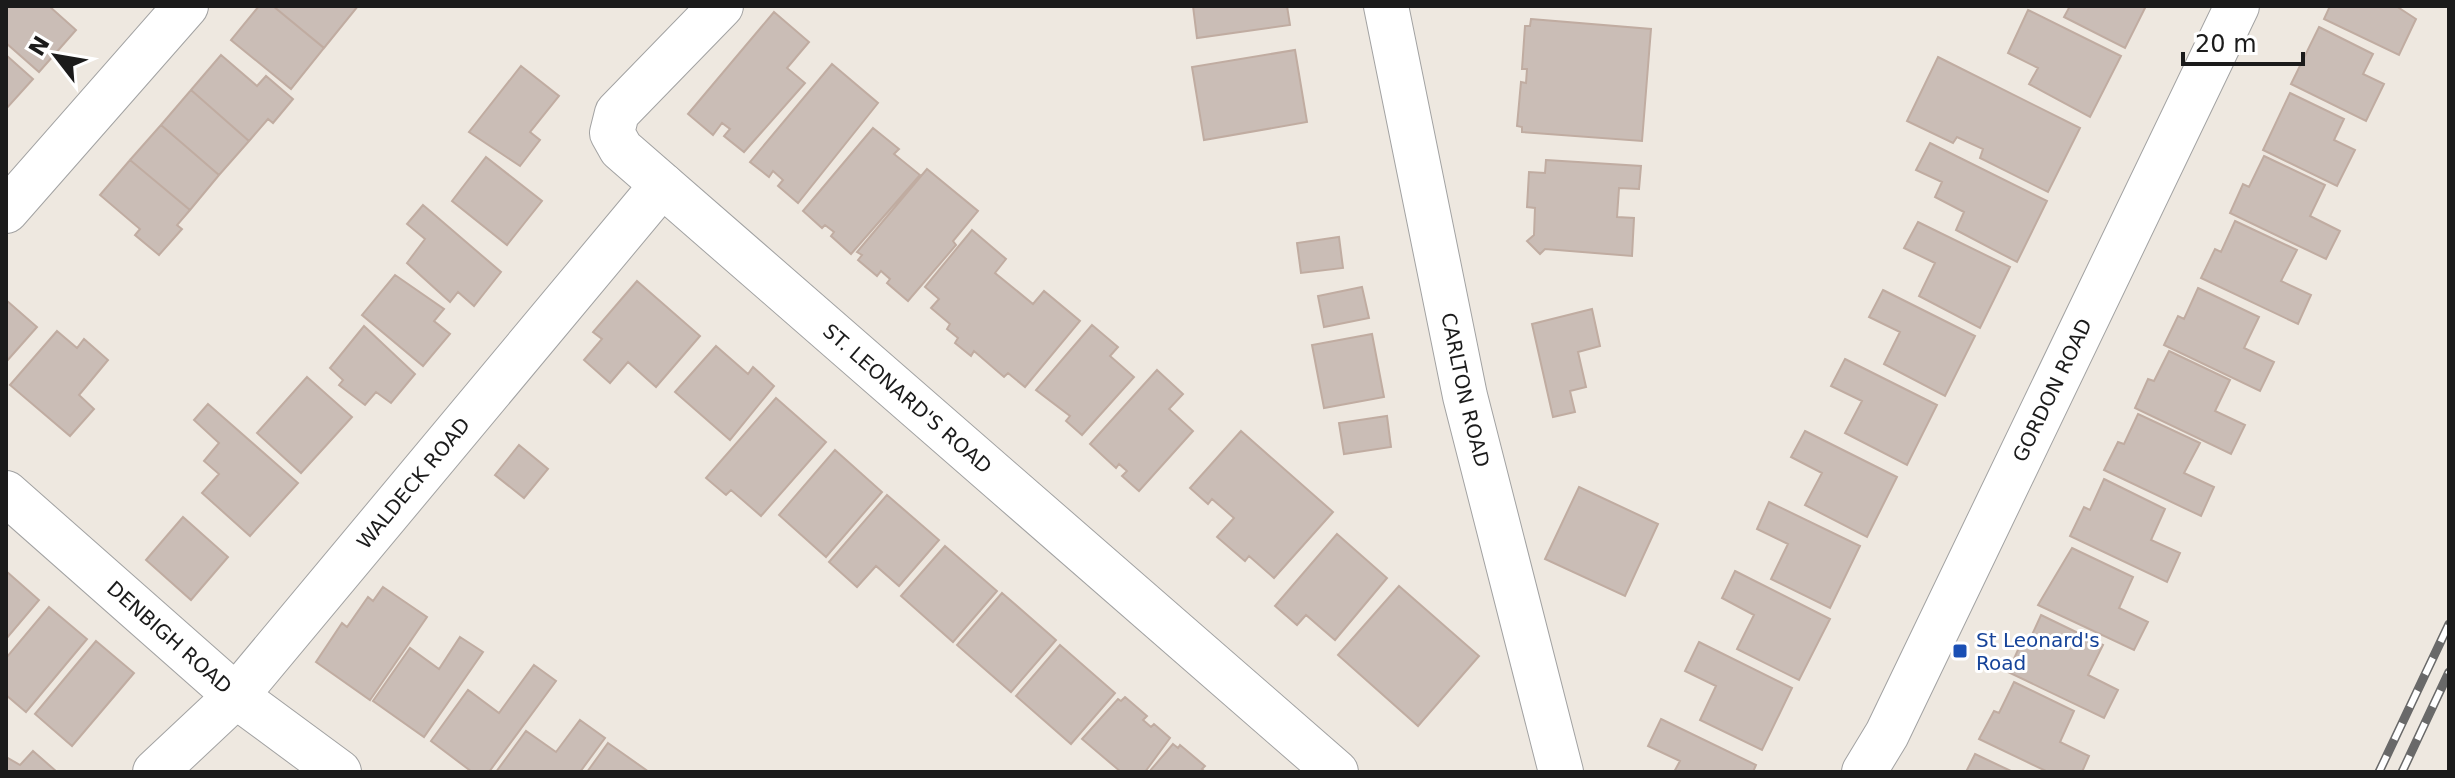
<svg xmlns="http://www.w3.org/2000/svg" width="2455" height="778" font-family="'DejaVu Sans',sans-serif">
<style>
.building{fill:#cabdb6;stroke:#c0aca1;stroke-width:2}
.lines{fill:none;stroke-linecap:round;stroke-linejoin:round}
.minor-casing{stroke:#a2a2a2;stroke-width:46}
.minor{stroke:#fff;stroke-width:44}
.rail-casing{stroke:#696969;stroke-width:9}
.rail{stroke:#fff;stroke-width:6;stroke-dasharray:18;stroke-linecap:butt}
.transit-dot{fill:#1a4fb4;stroke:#fff;stroke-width:3}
.labels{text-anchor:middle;stroke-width:6;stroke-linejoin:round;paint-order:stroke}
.street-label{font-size:20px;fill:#1b1b1b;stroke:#fff}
.transit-label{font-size:20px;fill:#164399;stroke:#fff;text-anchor:start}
</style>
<rect width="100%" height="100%" fill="#eee8e0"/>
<path class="building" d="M6,6H49L76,30L39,72L6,43Z
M259,6H273L324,48L291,89L231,40Z
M273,6H358L324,48Z
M1193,6H1287L1290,25L1197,38Z
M2070,6H2146L2125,48L2064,17Z
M2330,6H2396L2416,19L2399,55L2324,19Z
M2028,10L2121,56L2090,117L2029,84L2038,68L2008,53Z
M774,12L809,42L787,68L805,83L744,152L724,136L730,129L722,123L713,135L688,114Z
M1531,19L1651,29L1642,141L1522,132V127L1517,126L1521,82L1526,83L1527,69H1522L1525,26H1530Z
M2319,27L2373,54L2363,74L2384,84L2366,121L2291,84Z
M1295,50L1307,122L1204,140L1192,67Z
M6,55L33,79L6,109Z
M221,55L257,86L266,76L293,99L273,123L268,119L249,141L191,90Z
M1938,57L2080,128L2048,192L1980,158L1983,149L1957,137L1953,143L1907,121Z
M832,64L878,103L798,203L778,186L783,180L773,171L769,177L750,162Z
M521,66L559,96L530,132L540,140L520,166L469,132Z
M191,90L249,141L219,175L161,125Z
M2290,93L2344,119L2334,140L2355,150L2337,186L2263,150Z
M161,125L219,175L190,210L130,160Z
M873,128L899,149L894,154L920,175L851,254L831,236L834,232L825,225L822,228L803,211Z
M1930,143L2047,201L2017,262L1956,230L1964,212L1935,197L1942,182L1916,170Z
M2264,156L2325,185L2310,216L2340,231L2326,259L2230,213L2243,184L2249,187Z
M486,157L542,201L507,245L452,201Z
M130,160L190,210L177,225L182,229L159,255L135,235L140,229L100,195Z
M1546,160L1641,166L1639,189L1619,188L1617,217L1634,218L1632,256L1545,249L1540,254L1527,241L1534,235L1535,208L1527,207L1529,172L1545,173Z
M927,169L978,211L953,241L956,245L908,301L887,283L890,279L881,271L877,276L858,260L862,255L857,252Z
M423,205L501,272L474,306L458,292L450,302L407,263L425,239L407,224Z
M2235,221L2297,250L2281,281L2311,295L2298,324L2201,278L2215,249L2221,252Z
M1918,222L2010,267L1980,328L1919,296L1935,263L1904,248Z
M972,230L1006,259L995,273L1033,304L1044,291L1080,321L1025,387L1008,373L1004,377L974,351L971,356L955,343L958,338L947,329L950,324L931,308L939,299L925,287Z
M1339,237L1343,268L1301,273L1297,243Z
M395,275L444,309L434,321L450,334L423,366L362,315Z
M637,281L700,336L656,387L628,362L610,383L584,360L602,339L593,332Z
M1362,287L1369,318L1324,327L1318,296Z
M2198,288L2259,317L2244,348L2274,362L2260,391L2164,345L2178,316L2184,319Z
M1883,290L1975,336L1945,396L1884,364L1900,332L1869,317Z
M6,300L37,327L6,362Z
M1592,309L1600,346L1578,352L1586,387L1570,391L1575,412L1553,417L1532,324Z
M1092,325L1118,347L1110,356L1134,377L1082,435L1066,421L1070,416L1036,390Z
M364,326L415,374L391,403L376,392L365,405L339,385L343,380L330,368Z
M57,331L77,348L84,339L108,360L79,395L94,409L70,436L10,385Z
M1372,334L1384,397L1324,408L1312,345Z
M716,346L748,374L753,367L774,386L730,440L675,392Z
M2169,351L2230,380L2215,411L2245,425L2231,454L2135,408L2148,379L2154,381Z
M1845,359L1937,405L1907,465L1845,433L1862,401L1831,386Z
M1157,370L1183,394L1169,409L1193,431L1139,491L1122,476L1127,471L1119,464L1116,468L1090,444Z
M307,377L352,417L301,473L257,433Z
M776,398L826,442L761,516L731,490L726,495L706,478Z
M208,404L298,483L250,536L202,493L219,474L204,461L219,443L194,420Z
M2138,414L2200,443L2184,473L2214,487L2201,516L2104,470L2118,442L2124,444Z
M1387,416L1391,447L1344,454L1339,423Z
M1241,431L1333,512L1274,578L1249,556L1245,561L1217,537L1234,518L1212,499L1208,504L1190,488Z
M1805,431L1897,477L1867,537L1805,505L1822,473L1791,457Z
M519,445L548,469L524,498L495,475Z
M835,450L882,492L826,557L779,515Z
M2104,479L2165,509L2151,540L2180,553L2167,582L2070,536L2084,507L2090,510Z
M1579,487L1658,524L1625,596L1545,559Z
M887,495L939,540L899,586L876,566L857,587L829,562Z
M1769,502L1860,546L1830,608L1771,579L1788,544L1757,529Z
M183,517L228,557L191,600L146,560Z
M1337,534L1387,578L1335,640L1306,615L1297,625L1275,606Z
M945,546L997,591L953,642L901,596Z
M2072,548L2133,577L2119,608L2148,622L2134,650L2038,605Z
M6,571L39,600L6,639Z
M1735,571L1830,619L1799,680L1737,649L1754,615L1722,598Z
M1399,586L1479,656L1418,726L1338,655Z
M383,587L427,617L370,700L316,662L342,623L347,627L368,597L373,601Z
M1002,593L1056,640L1011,692L957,645Z
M49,607L87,639L26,712L6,695V658Z
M2041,615L2103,645L2088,675L2118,690L2104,718L2008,672L2021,643L2027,646Z
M460,637L483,652L424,737L373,701L410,648L439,669Z
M96,641L134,673L72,746L35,714Z
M1699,642L1792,688L1762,750L1700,720L1716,686L1685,671Z
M1060,645L1115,693L1071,744L1016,696Z
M534,665L556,681L489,772H472L431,741L468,690L499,713Z
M2014,682L2074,711L2060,742L2089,756L2082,772H2048L1979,739L1994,711L1999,713Z
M1125,697L1147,716L1143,720L1151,727L1154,724L1170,738L1145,772H1121L1082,739L1118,699L1121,701Z
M1661,719L1756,765L1753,772H1674L1680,761L1648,746Z
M580,720L605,738L580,772H496L526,731L556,752Z
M608,743L649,772H587Z
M1173,744L1178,748L1180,745L1205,766L1202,769L1205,772H1149Z
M33,751L57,772H6V757L20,765Z
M1975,754L2013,772H1966Z"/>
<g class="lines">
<g class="minor-casing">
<g id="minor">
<path id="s1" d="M721,6L617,113L612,133L621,149L1336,772"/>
<path id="s2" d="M1386,6L1465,396L1561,772"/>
<path d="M6,211L186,6"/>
<path id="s3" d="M6,493L236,696L339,772"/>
<path id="s4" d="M155,772L236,696L662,185"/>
<path id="s5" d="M1864,772L1887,734L2237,6"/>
</g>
</g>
<use href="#minor" class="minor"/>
<g class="rail-casing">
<path id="rail" d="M2379,772L2449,624
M2402,772L2449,672"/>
</g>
<use href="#rail" class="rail"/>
</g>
<rect class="transit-dot" x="1952" y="643" width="16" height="16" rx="4"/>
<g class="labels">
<g class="street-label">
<text dy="7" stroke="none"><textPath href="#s5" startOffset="426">GORDON ROAD</textPath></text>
<text dy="7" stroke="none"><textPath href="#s2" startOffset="392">CARLTON ROAD</textPath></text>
<text dy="7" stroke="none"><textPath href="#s1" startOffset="568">ST. LEONARD'S ROAD</textPath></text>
<text dy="7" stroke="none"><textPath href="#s4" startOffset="388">WALDECK ROAD</textPath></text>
<text dy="7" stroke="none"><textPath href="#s3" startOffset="218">DENBIGH ROAD</textPath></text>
</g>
<g class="transit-label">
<text x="1976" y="647">St Leonard's<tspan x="1976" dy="23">Road</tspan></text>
</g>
</g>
<rect width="2455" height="778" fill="none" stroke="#1b1b1b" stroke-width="16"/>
<g transform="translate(56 56) rotate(301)" stroke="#ffffff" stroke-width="6" paint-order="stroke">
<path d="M0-6L14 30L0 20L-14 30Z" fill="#1b1b1b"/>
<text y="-12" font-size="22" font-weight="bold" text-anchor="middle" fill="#1b1b1b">N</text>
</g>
<path d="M2183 52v12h120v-12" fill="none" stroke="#1b1b1b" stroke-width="4"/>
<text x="2195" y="52" font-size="24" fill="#1b1b1b" stroke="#ffffff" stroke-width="6" paint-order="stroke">20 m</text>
</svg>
